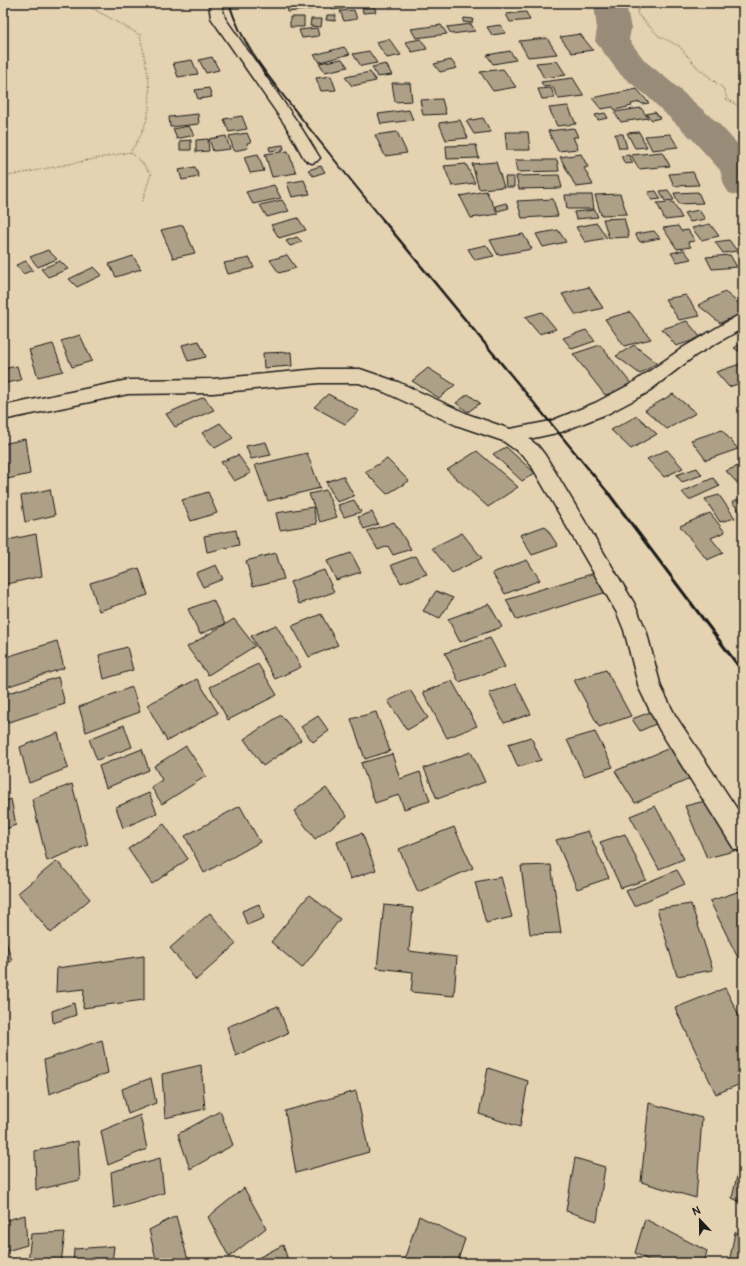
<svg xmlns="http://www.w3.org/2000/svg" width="746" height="1266" font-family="Pangolin,sans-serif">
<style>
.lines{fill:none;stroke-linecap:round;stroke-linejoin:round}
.river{fill:#988c78;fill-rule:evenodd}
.building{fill:#ada087;stroke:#1c1c1c}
.minor-casing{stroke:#1c1c1c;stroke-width:3}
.path{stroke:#1c1c1c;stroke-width:1.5;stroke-dasharray:0.5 2;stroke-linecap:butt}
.minor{fill:#e5d2b0;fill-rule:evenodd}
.rail-far2{stroke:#1c1c1c;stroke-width:2}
.rail-far1{stroke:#1c1c1c;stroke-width:2.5}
.rail{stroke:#1c1c1c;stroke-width:3}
</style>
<rect width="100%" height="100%" fill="#e5d2b0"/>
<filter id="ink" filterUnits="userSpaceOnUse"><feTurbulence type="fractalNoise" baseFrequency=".025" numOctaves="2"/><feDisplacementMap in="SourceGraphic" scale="8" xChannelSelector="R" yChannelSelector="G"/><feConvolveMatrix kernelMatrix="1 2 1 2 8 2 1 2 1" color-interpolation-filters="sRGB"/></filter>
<g filter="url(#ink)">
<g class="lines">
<path class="river" d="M594,3H626L631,29L629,40L645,61L671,82L719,124L743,150V197L729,193L724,185L720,170L693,140L647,96L621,75L595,41L597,29Z"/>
</g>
<path class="building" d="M309,3L312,9L288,12L286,4Z
M447,3H462L461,7L447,5Z
M501,3H518V6L501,5Z
M344,4L346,8L333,10L331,6Z
M374,6L376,12L363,13L362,7Z
M354,10L357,19L344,21L340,11Z
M526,12L530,20L510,22L506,14Z
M327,15H336L335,21L326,20Z
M290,17H304V27H290Z
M464,18L473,19L472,23L463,22Z
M311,19H322L321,27L310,26Z
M471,24L475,31L451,34L447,27Z
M441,25L447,34L416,38L411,29Z
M500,25L506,33L492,35L487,27Z
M317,28L319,36L302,38L299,30Z
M580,34L593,50L572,53L560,37Z
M547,38L557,54L528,57L519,41Z
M389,39L401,55L387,58L376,42Z
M421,39L427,49L412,52L405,42Z
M344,47L350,54L320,62L314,55Z
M369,51L377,63L361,66L353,54Z
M510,51L516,60L493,64L487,55Z
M212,57L219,70L206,73L199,60Z
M342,59L348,67L325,72L319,63Z
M192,60L198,74L178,77L173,63Z
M451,60L457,68L440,72L434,64Z
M557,61L566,75L544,78L536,63Z
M386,64L392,75L377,77L372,67Z
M503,69L516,87L493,91L480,72Z
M370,72L376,81L352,86L345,77Z
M331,76L336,90L321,91L316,78Z
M573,78L584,96L559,99L552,86L544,87L541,82Z
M392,83H410L412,101L395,102Z
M209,88L212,97L198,99L195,90Z
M551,88L555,98L542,99L538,89Z
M637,89L649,103L642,104L640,102L631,104L632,106L615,110L613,107L601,109L592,98Z
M442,99L446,114L423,115L420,100Z
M568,106L576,124L557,126L549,108Z
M641,108L648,118L621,122L614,112Z
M409,110L413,120L381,124L378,114Z
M655,112L660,118L652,120L646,114Z
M605,113L608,118L598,120L595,115Z
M198,114L199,124L170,127L169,117Z
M242,116L247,129L229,132L224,119Z
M483,118L491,132L474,134L466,121Z
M460,120L468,138L446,140L439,123Z
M189,126L194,135L177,139L173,129Z
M574,128L578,137H573L578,149L558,151L548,131Z
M397,132L407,153L385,156L375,135Z
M505,132H528L530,150H507Z
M639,132L647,147L635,148L627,133Z
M247,133L251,142L247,143L248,148L234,151L229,136Z
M615,134H623L627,148H619Z
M670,134L678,147L652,150L645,136Z
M226,136L230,149L213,151L209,139Z
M208,139L209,151L196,152V140Z
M191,140V150H180V141Z
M283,145L284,149L270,151L269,147Z
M476,145L479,158L447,159L446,146Z
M288,151L296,173L272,177L265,154Z
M662,152L670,166L639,169L631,155Z
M258,154L264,171L250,173L244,157Z
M581,154L588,167L584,168L593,185L576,187L560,157Z
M629,155L633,163L625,164L621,156Z
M515,160H557L559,171L517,172Z
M496,162L504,187L479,189L472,164Z
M466,164L475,183L452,186L444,166Z
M321,166L325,172L313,176L308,170Z
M195,167L199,177L182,180L179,170Z
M693,172L699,185L674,186L669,174Z
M559,175L562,188L519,189L516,176Z
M505,177H514V187H506Z
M304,180L310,194L292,197L287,183Z
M274,185L281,198L253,204L246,192Z
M668,190L674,200L665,201L660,191Z
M486,191L498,214L471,218L460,196Z
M656,191L661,199L652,200L648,192Z
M698,192L703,203L679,204L674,193Z
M620,194L627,214L601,215L595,195Z
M565,195H592L594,209H567Z
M553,199L558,216L522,218L517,201Z
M282,200L289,211L267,217L260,205Z
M673,202L682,218L665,220L657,203Z
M506,203L509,208L498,211L495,206Z
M595,210L598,217L576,219L574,212Z
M699,210L705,219L690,222L684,213Z
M298,218L306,230L279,238L271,225Z
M624,218L629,237L609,238L603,219Z
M597,223L607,238L585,242L576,227Z
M710,224L719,236L701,240L692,228Z
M183,225L195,253L173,258L161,230Z
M678,226L681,231L688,230L695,241L688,242L691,247L677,249L663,228Z
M558,230L566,242L543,247L536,234Z
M654,231L660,238L640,242L635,234Z
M523,234L532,249L498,255L490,240Z
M297,237L302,242L290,246L286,241Z
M729,240L737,251L723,253L715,242Z
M486,245L494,256L475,260L468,249Z
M48,250L57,259L38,267L30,257Z
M684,250L691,259L677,262L671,253Z
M287,255L296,268L279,273L270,260Z
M730,255L737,267L712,269L706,257Z
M133,256L141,269L116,277L109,264Z
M250,258L254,268L228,274L224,263Z
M26,261L33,270L23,274L16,265Z
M60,261L68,269L48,277L41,269Z
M94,267L102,275L77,287L69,279Z
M589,287L603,308L576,315L562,294Z
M725,292L743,307V313L720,323L698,305Z
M686,295L700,316L679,320L665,299Z
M542,312L556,329L539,334L525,317Z
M630,312L651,339L624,346L605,319Z
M687,321L701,338L676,346L662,329Z
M586,330L595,341L572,349L563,338Z
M80,335L92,361L72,367L61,341Z
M199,341L206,357L188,361L182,345Z
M743,342V354L734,348Z
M53,344L63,371L38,377L29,350Z
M600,345L633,386L605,395L573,354Z
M634,345L657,363L640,374L616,356Z
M291,352L292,366L264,368L263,353Z
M743,363V382L729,387L716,372Z
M17,366L21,380L6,383L3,369Z
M428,368L455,385L439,398L412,381Z
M328,394L359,411L345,424L314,407Z
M468,394L480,403L468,412L456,403Z
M673,394L696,413L667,429L645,410Z
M204,397L214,410L175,427L166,414Z
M637,416L657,434L631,449L611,430Z
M220,423L233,438L215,448L202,433Z
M722,430L738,449L706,460L691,440Z
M25,439L30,474L3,480V444Z
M266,442L271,455L251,459L246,446Z
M506,447L535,473L522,481L493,454Z
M667,450L683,468L664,477L647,459Z
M477,451L518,487L488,507L447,470Z
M307,453L320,488L268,501L255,465Z
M238,455L251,473L234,481L221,462Z
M387,459L409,481L387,494L365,472Z
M743,464V489L726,471Z
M697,468L702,475L682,482L676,475Z
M343,476L354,496L337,502L326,482Z
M713,478L720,486L689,500L682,492Z
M50,489L55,515L25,522L21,496Z
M326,490L337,517L320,522L309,494Z
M208,492L217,513L191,521L182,500Z
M719,495L735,518L720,522L705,499Z
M743,498V516L732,502Z
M354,500L361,512L344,517L338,505Z
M313,507L317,524L280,530L276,513Z
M372,512L378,524L364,529L358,517Z
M710,513L725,532L711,538L723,553L707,560L680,526Z
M394,522L411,549L393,555L388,546L378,550L367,531Z
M545,526L558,546L532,555L520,535Z
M236,530L239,545L207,552L204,536Z
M462,533L482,558L452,573L432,548Z
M36,534L42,576L3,585V541Z
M276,553L284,579L253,586L246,561Z
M351,553L361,572L336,580L327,561Z
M416,556L427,574L401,583L391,565Z
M527,560L540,580L505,594L492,573Z
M216,565L223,579L203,587L196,573Z
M139,568L148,595L99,611L90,583Z
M324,570L334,592L299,604L290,582Z
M598,572L610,591L517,620L506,600Z
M436,591L453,598L440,618L423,611Z
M213,600L225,624L200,634L188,609Z
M489,604L502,627L460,642L448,619Z
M321,614L338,645L309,657L292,626Z
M234,619L255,646L208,675L187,647Z
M276,625L301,667L275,679L251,636Z
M490,638L505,667L459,682L445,653Z
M57,641L64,668L3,688V658Z
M127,647L133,670L104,679L99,655Z
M258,664L277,695L228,720L210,687Z
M606,670L631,716L599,727L574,680Z
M58,677L65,704L3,724V695Z
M197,679L218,713L167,741L147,705Z
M452,681L477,726L447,738L423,692Z
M516,684L531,714L504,723L489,693Z
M132,687L140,712L86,732L79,707Z
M410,690L428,718L407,730L388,701Z
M653,711L660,722L640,731L632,719Z
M376,712L390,751L365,759L351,719Z
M281,715L301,740L263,766L244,739Z
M318,716L329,731L313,742L301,727Z
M124,725L132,747L97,760L89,739Z
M595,732L613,767L584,776L567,740Z
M58,733L68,768L29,783L20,747Z
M531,737L541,760L518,767L508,744Z
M186,746L206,776L162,804L151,787L162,780L154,766Z
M672,747L692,778L635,803L615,771Z
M142,749L149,770L106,788L99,766Z
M471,752L485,782L437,799L424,768Z
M392,754L400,779L420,772L430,801L404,809L399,795L375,803L361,763Z
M72,784L88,845L47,861L32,799Z
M326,788L347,816L315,839L294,811Z
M149,793L157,813L123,828L116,807Z
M11,799L16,825L3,830V802Z
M709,800L734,851L707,858L685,806Z
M240,806L260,842L204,873L185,836Z
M655,806L684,859L659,869L630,816Z
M164,824L188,859L152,884L128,849Z
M454,827L473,868L418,892L399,849Z
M588,831L609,878L577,889L556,840Z
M362,833L376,870L350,879L337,842Z
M625,834L646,880L621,888L600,842Z
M57,861L90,899L51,933L18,893Z
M551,865L561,933L530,934L521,866Z
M677,870L685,884L634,906L626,891Z
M501,877L512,917L486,923L475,882Z
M743,890V956L738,958L710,901Z
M309,895L340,919L302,968L271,942Z
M259,904L264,918L247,925L242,911Z
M691,904L713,970L677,976L657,909Z
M384,905L413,908L409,951L457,957L454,996L411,992L413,972L377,968Z
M210,913L236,944L196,980L170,948Z
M3,932L12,961L3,965Z
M144,956V1000L83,1008L84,989L56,992L57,968Z
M3,970L9,986L3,990Z
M725,988L743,1023V1083L716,1094L675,1008Z
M74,1003L76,1015L53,1023L52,1011Z
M278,1006L288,1033L236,1056L227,1027Z
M102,1040L108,1073L49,1094L44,1060Z
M201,1065L205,1109L165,1118L162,1074Z
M488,1068L528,1081L520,1127L479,1114Z
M151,1078L156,1103L128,1114L122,1089Z
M356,1091L369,1152L296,1173L285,1111Z
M649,1103L702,1118L696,1198L641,1182Z
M220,1111L233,1145L190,1169L178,1134Z
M140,1115L147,1149L108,1165L101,1131Z
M78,1141L80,1180L36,1190L35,1151Z
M160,1158L164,1193L114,1208L111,1172Z
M575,1158L605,1167L597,1221L566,1211Z
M739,1167L743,1169V1203L732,1198Z
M244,1188L266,1228L229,1257L208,1217Z
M25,1215L27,1245L3,1252V1221Z
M176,1216L188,1260L181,1263H157L149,1230Z
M419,1216L465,1239L457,1263H403Z
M645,1219L707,1251L704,1263H654L635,1253Z
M65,1232L61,1263H28L31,1234Z
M735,1232L743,1236V1263H729Z
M283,1245L289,1263H248Z
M114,1246L112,1263H73L74,1249Z"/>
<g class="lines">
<g class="minor-casing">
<path id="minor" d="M209,3H221L225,18L300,126L320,158L317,161L312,163L307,161L304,158L286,126L211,18Z
M743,314V328L696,355L645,394L609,413L561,432L529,439L538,446L545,455L634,603L646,630L661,687L675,715L743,818V852L734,849L659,729L639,688L624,630L617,613L531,465L524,456L503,441L456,425L384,392L359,383H319L213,393L128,394L3,420V406L128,380L213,379L319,369H360L398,382L470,415L510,429L551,421L595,403L631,384L684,347L737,316Z"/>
</g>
<path class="path" d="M83,3L140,35C149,80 160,112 130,152
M640,3L637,14L659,36L679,46L697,67L724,89L727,99L743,109
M743,120L741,122L743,131
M3,177L130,152L139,159L151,174L142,202"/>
<use href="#minor" class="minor"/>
<path class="rail-far2" d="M229,3C242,46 270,79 298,114C326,150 355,185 384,221"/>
<path class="rail-far1" d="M383,220L610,495"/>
<path class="rail" d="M609,494L743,672"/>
</g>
</g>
<rect width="746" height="1266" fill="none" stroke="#e5d2b0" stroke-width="16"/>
<rect x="8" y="8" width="730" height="1250" fill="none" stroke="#1c1c1c" stroke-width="1.5" filter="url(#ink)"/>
<g transform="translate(700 1220) rotate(338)" stroke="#e5d2b0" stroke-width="3" paint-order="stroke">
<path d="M0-3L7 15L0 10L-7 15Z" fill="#1c1c1c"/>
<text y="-6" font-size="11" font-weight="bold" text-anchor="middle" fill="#1c1c1c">N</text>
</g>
</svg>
